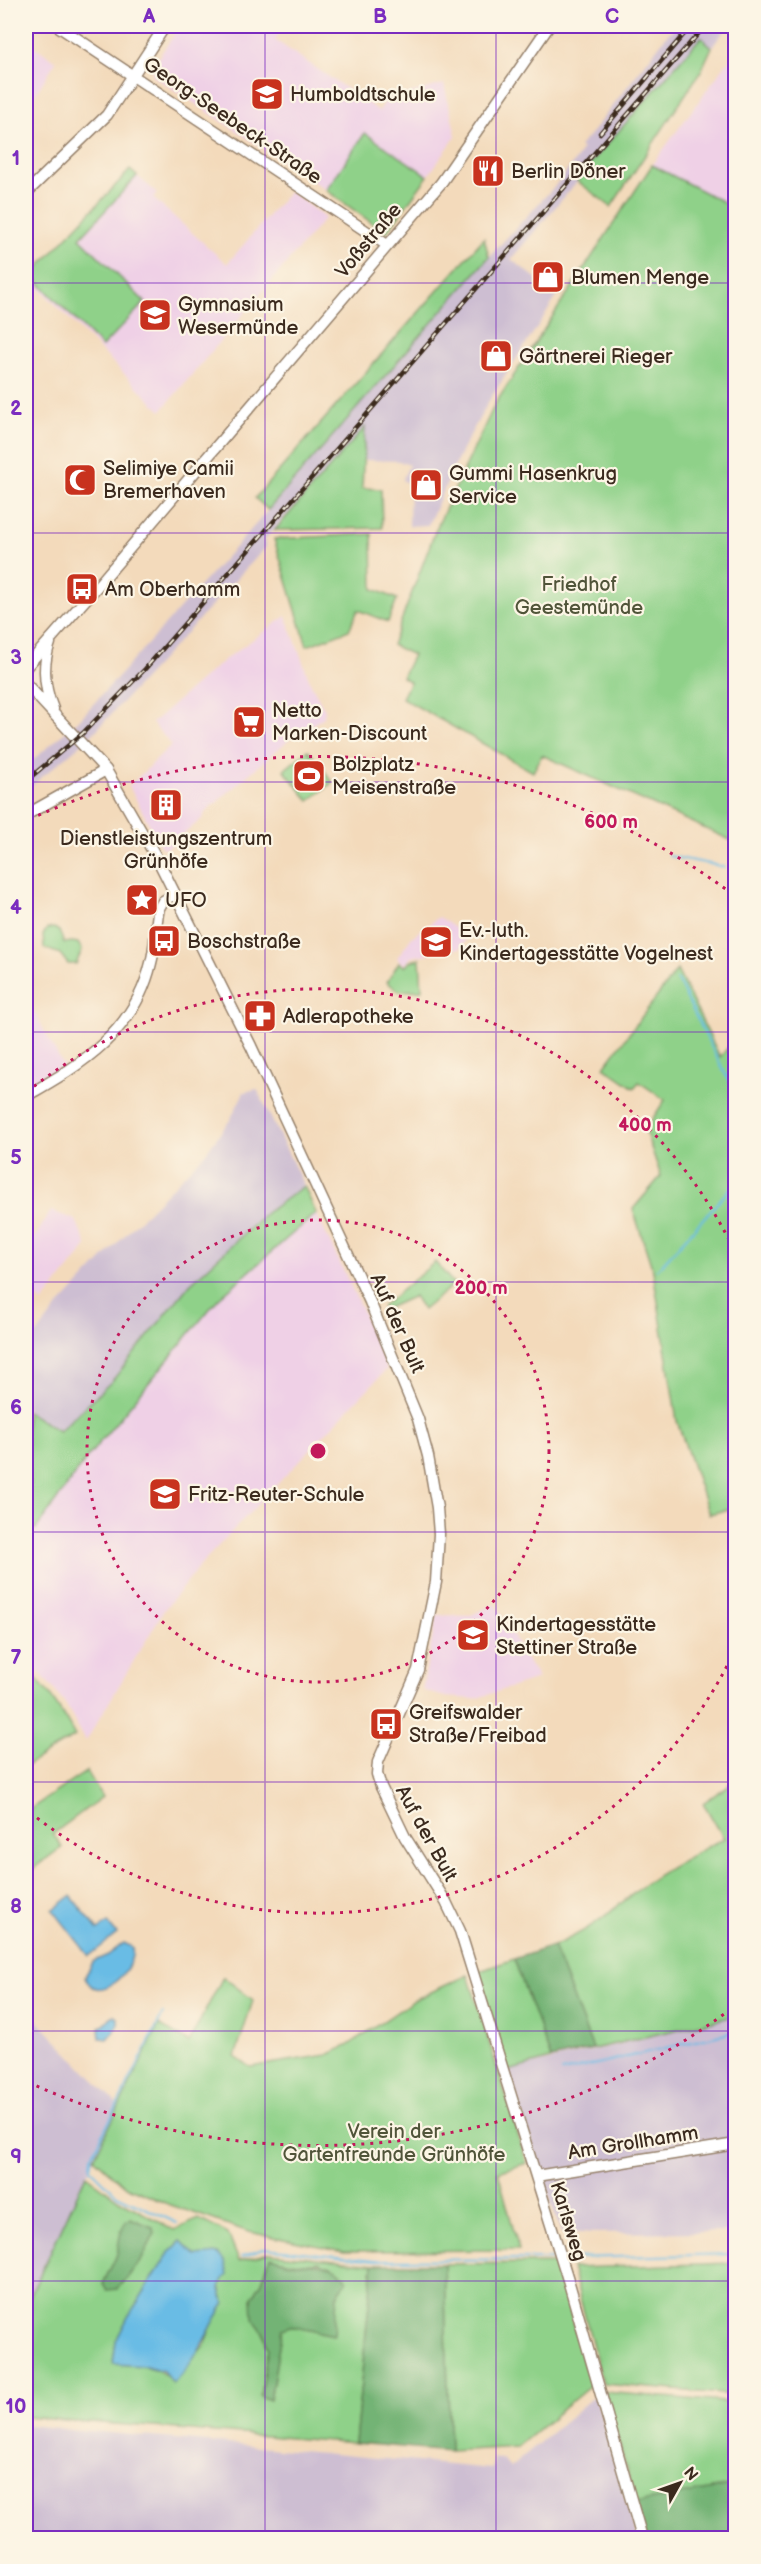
<svg xmlns="http://www.w3.org/2000/svg" width="761" height="2564" font-family="'Balsamiq Sans',sans-serif">
<style>
.built{fill:#efd0e6}
.industrial{fill:#cdbed2}
.green{fill:#8fd189;stroke:#657e54;stroke-width:1.5;fill-rule:evenodd}
.forest{fill:#73b375;stroke:#576e4a;stroke-width:1.5}
.water{fill:#69bce5;stroke:#527382;stroke-width:1.5}
.lines{fill:none;stroke-linecap:round;stroke-linejoin:round}
.stream{stroke:#69bce5;stroke-width:2}
.tertiary-casing{stroke:#97826c;stroke-width:13}
.tertiary{stroke:#fff;stroke-width:10}
.rail-casing{stroke:#3b2a1e;stroke-width:4.5}
.rail{stroke:#fcf5e5;stroke-width:2;stroke-dasharray:7;stroke-linecap:butt}
.grid{fill:none;stroke:#7b2cbf;stroke-width:1.5;stroke-opacity:0.55}
.ring{fill:none;stroke:#c2185b;stroke-width:3;stroke-dasharray:3 6}
.labels{text-anchor:middle;stroke-width:4.5;stroke-linejoin:round;paint-order:stroke}
.poi-label{font-size:20px;fill:#3b2a1e;stroke:#fcf5e5;text-anchor:start}
.street-label{font-size:20px;fill:#3b2a1e;stroke:#fcf5e5}
.park-label{font-size:20px;fill:#505439;stroke:#fcf5e5}
.centre{fill:#c2185b;stroke:#fcf5e5;stroke-width:3}
.ring-label{font-size:18px;text-anchor:middle;font-weight:bold;fill:#c2185b;stroke:#fcf5e5;stroke-width:4.5;stroke-linejoin:round;paint-order:stroke}
.neatline{fill:none;stroke:#7b2cbf;stroke-width:2}
.grid-label{font-size:20px;text-anchor:middle;font-weight:bold;fill:#7b2cbf}
</style>
<rect width="100%" height="100%" fill="#fcf5e5"/>
<filter id="ink" filterUnits="userSpaceOnUse"><feTurbulence type="fractalNoise" baseFrequency=".0167" numOctaves="2"/><feDisplacementMap in="SourceGraphic" scale="12" xChannelSelector="R" yChannelSelector="G"/><feConvolveMatrix kernelMatrix="1 2 1 2 8 2 1 2 1" color-interpolation-filters="sRGB"/></filter>
<filter id="wash" filterUnits="userSpaceOnUse"><feTurbulence type="fractalNoise" baseFrequency=".008" numOctaves="4" result="noise"/><feDisplacementMap in="SourceGraphic" scale="24" xChannelSelector="R" yChannelSelector="G"/><feGaussianBlur stdDeviation="1.35" result="paint"/><feColorMatrix in="noise" values="0 0 0 0 0 0 0 0 0 0 0 0 0 0 0 0 0 1.4 0 .05"/><feComposite in="paint" operator="in"/></filter>
<g filter="url(#wash)">
<rect width="100%" height="100%" fill="#f3dabb"/>
<path class="built" d="M180,26H284L275,40L379,111L387,99L444,84L456,136L428,176L365,133L326,190L153,76L152,67Z
M26,41L56,61L26,109Z
M735,52V208L652,165Z
M130,170L157,193L153,198L227,264L288,193L291,192L325,218L161,411L29,278Z
M286,616L311,684L325,710L324,717L291,738L204,813V817L166,849L161,847L129,786L172,745L152,723L224,660Z
M439,917L468,937L460,948L411,957L405,965L397,958L412,937Z
M26,997L64,1067L26,1087Z
M51,1211L76,1220L87,1246L42,1303L26,1281V1251Z
M316,1213L358,1301L387,1369L202,1563L164,1610L86,1741L65,1703L41,1674L26,1661V1547L36,1529L86,1459L218,1299Z
M495,1604L538,1679L474,1699L445,1697L422,1690L437,1615L469,1616Z"/>
<path class="industrial" d="M678,26H728L712,47L701,37L511,259L558,295L490,399L462,450L428,525L409,526L410,484L402,480L409,465L399,461L364,460L365,427L265,539L266,547L89,738L26,790V766L78,721L257,523L489,257L555,186L578,157L582,149L579,146L589,136L668,34Z
M257,1089L304,1186L266,1213L190,1284L112,1381L59,1431L26,1411V1348L57,1308L126,1234L204,1155L230,1120L244,1092Z
M26,2009L119,2106L26,2305Z
M735,2016V2232L561,2233L508,2071Z
M595,2395L637,2538H26V2425L492,2469L493,2458L504,2461L510,2468Z"/>
<path class="green" d="M701,37L712,47L701,71L611,207L576,180Z
M365,133L428,176L386,233L326,190Z
M652,165L735,208V842L542,755L533,772L402,698L410,682L402,677L413,655L392,645L436,529L495,404Z
M130,170L137,176L80,238L145,302L102,347L31,275Z
M484,238L489,257L268,510L255,498Z
M365,427L362,488L381,489L382,528L275,530Z
M372,534L373,589L397,599L388,622L358,610L349,630L307,646L274,539Z
M308,750L333,782L309,801L284,770Z
M54,928L59,931L64,943L72,942L78,943L82,950L76,964H68L60,954L44,948L43,935L47,929Z
M420,959L422,990L399,991L387,982L399,962L405,967L410,961Z
M677,970L720,1057L735,1040V1508L709,1514L677,1421L653,1271L633,1209L661,1176L645,1130L665,1100L639,1082L634,1088L604,1067Z
M304,1186L316,1213L218,1299L86,1459L36,1529L26,1523V1411L59,1431L112,1381L190,1284L266,1213Z
M435,1262L454,1284L423,1310L414,1296L383,1310V1306Z
M26,1668C47,1688 61,1710 75,1736L26,1766Z
M87,1771L102,1797L53,1834L62,1847L26,1874V1812Z
M735,1781V2016L593,2049L553,1946C595,1928 613,1909 648,1882C671,1865 699,1852 724,1838L703,1803Z
M514,1959L551,2059L508,2071L477,1972Z
M468,1975L527,2163L498,2172L519,2250L344,2251L249,2232L165,2203L124,2185L94,2158L159,2025L189,2042L223,1977L253,2000L235,2057L250,2067L327,2055L347,2046L416,1999Z
M86,2175L119,2200L174,2230L199,2219L228,2234L239,2261L269,2253L373,2264L355,2443L26,2417V2305ZM155,2233L142,2259L118,2289L103,2284L117,2255ZM181,2241L196,2256L218,2254C220,2272 218,2287 225,2303L213,2322L204,2345L173,2383C154,2361 138,2368 113,2363L116,2341L128,2317L169,2253ZM270,2258L303,2264L320,2262L347,2281L337,2295L334,2312L320,2332L290,2326L282,2328L270,2400L260,2396L268,2348L252,2298L262,2282Z
M557,2263L590,2386L517,2447L450,2451L444,2264Z
M735,2263V2395L603,2384L572,2268Z
M604,2392L735,2403V2490L730,2486L636,2503Z"/>
<path class="forest" d="M553,1946L593,2049L551,2059L514,1959Z
M130,2218L153,2227L155,2233L142,2259L118,2289L107,2290L103,2284C107,2275 112,2266 116,2257C120,2245 118,2226 130,2218Z
M270,2257C280,2260 291,2264 303,2264C322,2264 337,2261 347,2281L337,2295L334,2335L290,2326L282,2329L270,2400L260,2396L268,2348L263,2332L253,2318L252,2298L262,2282Z
M373,2264H444L450,2451L355,2443Z
M730,2486L735,2490V2538H646L636,2503Z"/>
<path class="water" d="M71,1896L98,1930L108,1923L117,1934L89,1956L53,1910Z
M124,1943L132,1947C137,1971 95,2008 85,1976L94,1961L108,1955Z
M114,2016L118,2018V2026L107,2039L100,2038L99,2028Z
M181,2241L196,2256L218,2254L225,2262L228,2275C217,2285 219,2290 225,2303C206,2332 199,2359 173,2383L163,2371L146,2366L113,2364L116,2341L128,2317L169,2253Z"/>
<g class="lines">
<path class="stream" d="M669,856L725,867
M677,979L736,1095
M657,1270L736,1182
M163,2014L92,2156L91,2169L117,2195L177,2223
M562,2072L726,2034L736,2030
M242,2257L265,2248L375,2260L552,2259
M571,2258L736,2254"/>
</g>
</g>
<g filter="url(#ink)">
<g class="lines">
<g class="tertiary-casing">
<path id="tertiary" d="M58,26L387,245
M26,193L107,115L165,26
M50,643C42,665 44,687 53,709
M26,667L101,582L441,183L549,26
M26,684L106,770L159,862L251,1046L370,1302L418,1419L428,1456L437,1508L439,1534L436,1582L418,1670L378,1762L377,1774L381,1787L405,1837L446,1902L460,1931L569,2283L642,2538
M26,815L106,770
M26,1096C83,1064 135,1031 151,963C156,945 155,926 159,908L163,901L175,894
M536,2176L736,2144"/>
</g>
<use href="#tertiary" class="tertiary"/>
<g class="rail-casing">
<path id="rail" d="M600,133L691,26
M26,781L83,733L145,669L705,26"/>
</g>
<use href="#rail" class="rail"/>
</g>
</g>
<path class="grid" d="M265,26V2538M496,26V2538M26,283H736M26,533H736M26,782H736M26,1032H736M26,1282H736M26,1532H736M26,1782H736M26,2031H736M26,2281H736"/>
<g class="ring">
<circle cx="318" cy="1451" r="231"/>
<path d="M735 1650A462 462 0 0 1 27 1810M27 1092A462 462 0 0 1 735 1252"/>
<path d="M731 2009A694 694 0 0 1 30 2083M30 819A694 694 0 0 1 731 893"/>
</g>
<defs>
<g id="school-square" transform="scale(1.725)"><rect x="-9" y="-9" width="18" height="18" rx="4" fill="#c8321e" stroke="#fcf5e5"/><path d="M0-5L7-2L0 1L-7-2ZM-4 1L0 2.5L4 1V4Q0 6-4 4Z" fill="#fff"/></g>
<g id="restaurant-square" transform="scale(1.725)"><rect x="-9" y="-9" width="18" height="18" rx="4" fill="#c8321e" stroke="#fcf5e5"/><path d="M-5-6h1v4h1v-4h1v4h1v-4h1v5L-1.5 .5V6h-2V.5L-5-1ZM5-6V6H3V1.5H1.5Q1.5-4 5-6Z" fill="#fff"/></g>
<g id="shop-square" transform="scale(1.725)"><rect x="-9" y="-9" width="18" height="18" rx="4" fill="#c8321e" stroke="#fcf5e5"/><path d="M-5-2.5h2.3a2.7 3.5 0 0 1 5.4 0H5L5.5 6h-11ZM-1.5-2.5h3a1.5 2.3 0 0 0-3 0Z" fill="#fff"/></g>
<g id="mosque-square" transform="scale(1.725)"><rect x="-9" y="-9" width="18" height="18" rx="4" fill="#c8321e" stroke="#fcf5e5"/><path d="M3.5-4.9A6 6 0 1 0 3.5 4.9A5 5 0 1 1 3.5-4.9Z" fill="#fff"/></g>
<g id="bus-square" transform="scale(1.725)"><rect x="-9" y="-9" width="18" height="18" rx="4" fill="#c8321e" stroke="#fcf5e5"/><path d="M-5-6H5V4H4V6H2V4H-2V6H-4V4H-5ZM-3.5-4V0h7V-4ZM-3.5 1.2v1.5H-2V1.2ZM2 1.2v1.5H3.5V1.2Z" fill="#fff"/></g>
<g id="supermarket-square" transform="scale(1.725)"><rect x="-9" y="-9" width="18" height="18" rx="4" fill="#c8321e" stroke="#fcf5e5"/><path d="M-6-5.5h2.5l.6 2H6L4.5 2H-2.5L-4.4-4H-6ZM-1.5 3.2a1.3 1.3 0 1 0 .1 0ZM3 3.2a1.3 1.3 0 1 0 .1 0Z" fill="#fff"/></g>
<g id="stadium-square" transform="scale(1.725)"><rect x="-9" y="-9" width="18" height="18" rx="4" fill="#c8321e" stroke="#fcf5e5"/><path d="M0-5a6.5 5 0 1 0 0 10a6.5 5 0 1 0 0-10ZM-3.5-1.8h7v3.6h-7Z" fill="#fff"/></g>
<g id="building-square" transform="scale(1.725)"><rect x="-9" y="-9" width="18" height="18" rx="4" fill="#c8321e" stroke="#fcf5e5"/><path d="M-4-6H4V6H1V3H-1V6H-4ZM-2.5-4.3h1.7v1.8h-1.7ZM.8-4.3h1.7v1.8H.8ZM-2.5-1h1.7V.8h-1.7ZM.8-1h1.7V.8H.8Z" fill="#fff"/></g>
<g id="sight-square" transform="scale(1.725)"><rect x="-9" y="-9" width="18" height="18" rx="4" fill="#c8321e" stroke="#fcf5e5"/><path d="M0-6L1.8-2.2L6-1.7L2.9 1.2L3.7 5.4L0 3.3L-3.7 5.4L-2.9 1.2L-6-1.7L-1.8-2.2Z" fill="#fff"/></g>
<g id="pharmacy-square" transform="scale(1.725)"><rect x="-9" y="-9" width="18" height="18" rx="4" fill="#c8321e" stroke="#fcf5e5"/><path d="M-2-6h4v4h4v4h-4v4h-4v-4h-4v-4h4Z" fill="#fff"/></g>
</defs>
<g fill-rule="evenodd">
<use href="#school-square" x="267" y="94"/>
<use href="#restaurant-square" x="488" y="171"/>
<use href="#shop-square" x="548" y="277"/>
<use href="#school-square" x="155" y="315"/>
<use href="#shop-square" x="496" y="356"/>
<use href="#mosque-square" x="80" y="480"/>
<use href="#shop-square" x="426" y="485"/>
<use href="#bus-square" x="82" y="589"/>
<use href="#supermarket-square" x="249" y="722"/>
<use href="#stadium-square" x="309" y="776"/>
<use href="#building-square" x="166" y="805"/>
<use href="#sight-square" x="142" y="900"/>
<use href="#bus-square" x="164" y="941"/>
<use href="#school-square" x="436" y="942"/>
<use href="#pharmacy-square" x="260" y="1016"/>
<use href="#school-square" x="165" y="1494"/>
<use href="#school-square" x="473" y="1635"/>
<use href="#bus-square" x="386" y="1724"/>
</g>
<g class="labels">
<g class="poi-label">
<text x="290" y="101">Humboldtschule</text>
<text x="511" y="178">Berlin Döner</text>
<text x="571" y="284">Blumen Menge</text>
<text x="178" y="311">Gymnasium<tspan x="178" dy="23">Wesermünde</tspan></text>
<text x="519" y="363">Gärtnerei Rieger</text>
<text x="103" y="475">Selimiye Camii<tspan x="103" dy="23">Bremerhaven</tspan></text>
<text x="449" y="480">Gummi Hasenkrug<tspan x="449" dy="23">Service</tspan></text>
<text x="105" y="596">Am Oberhamm</text>
<text x="272" y="717">Netto<tspan x="272" dy="23">Marken-Discount</tspan></text>
<text x="332" y="771">Bolzplatz<tspan x="332" dy="23">Meisenstraße</tspan></text>
<text x="166" y="845" text-anchor="middle">Dienstleistungszentrum<tspan x="166" dy="23">Grünhöfe</tspan></text>
<text x="165" y="907">UFO</text>
<text x="459" y="937">Ev.-luth.<tspan x="459" dy="23">Kindertagesstätte Vogelnest</tspan></text>
<text x="187" y="948">Boschstraße</text>
<text x="283" y="1023">Adlerapotheke</text>
<text x="188" y="1501">Fritz-Reuter-Schule</text>
<text x="496" y="1631">Kindertagesstätte<tspan x="496" dy="23">Stettiner Straße</tspan></text>
<text x="409" y="1719">Greifswalder<tspan x="409" dy="23">Straße/Freibad</tspan></text>
</g>
<g class="street-label">
<text transform="translate(233 120) rotate(34)" y="7">Georg-Seebeck-Straße</text>
<text transform="translate(368 240) rotate(-50)" y="7">Voßstraße</text>
<text transform="translate(398 1323) rotate(66)" y="7">Auf der Bult</text>
<text transform="translate(427 1833) rotate(61)" y="7">Auf der Bult</text>
<text transform="translate(633 2142) rotate(-9)" y="7">Am Grollhamm</text>
<text transform="translate(569 2221) rotate(73)" y="7">Karlsweg</text>
</g>
<g class="park-label">
<text x="579" y="591">Friedhof<tspan x="579" dy="23">Geestemünde</tspan></text>
<text x="394" y="2138">Verein der<tspan x="394" dy="23">Gartenfreunde Grünhöfe</tspan></text>
</g>
</g>
<circle cx="318" cy="1451" r="9" class="centre"/>
<g class="ring-label">
<text x="611" y="828">600 m</text>
<text x="645" y="1131">400 m</text>
<text x="481" y="1294">200 m</text>
</g>
<rect width="761" height="2564" fill="none" stroke="#fcf5e5" stroke-width="66"/>
<g transform="translate(680 2483) rotate(50)" stroke="#fcf5e5" stroke-width="4.5" paint-order="stroke">
<path d="M0-4.5L10 22L0 15L-10 22Z" fill="#3b2a1e"/>
<text y="-9" font-size="16" font-weight="bold" text-anchor="middle" fill="#3b2a1e">N</text>
</g>
<rect x="33" y="33" width="695" height="2498" class="neatline"/>
<g class="grid-label">
<text x="149" y="23">A</text>
<text x="380" y="23">B</text>
<text x="612" y="23">C</text>
<text x="16" y="165">1</text>
<text x="16" y="415">2</text>
<text x="16" y="664">3</text>
<text x="16" y="914">4</text>
<text x="16" y="1164">5</text>
<text x="16" y="1414">6</text>
<text x="16" y="1664">7</text>
<text x="16" y="1913">8</text>
<text x="16" y="2163">9</text>
<text x="16" y="2413">10</text>
</g>
</svg>
